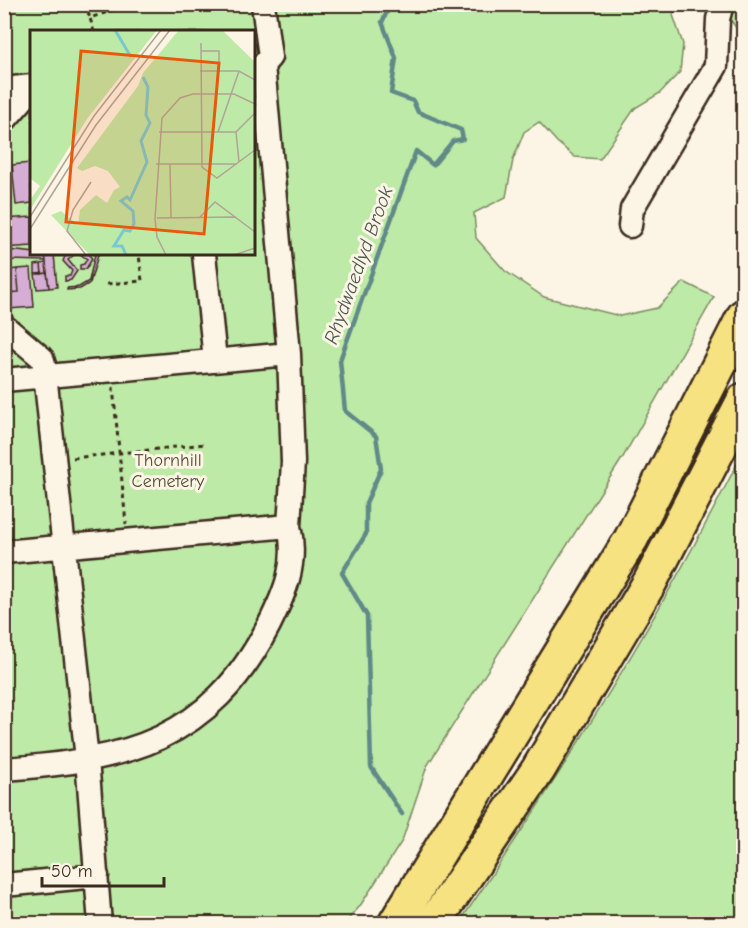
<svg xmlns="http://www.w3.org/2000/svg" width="748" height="928" font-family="'Comic Neue',sans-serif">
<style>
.green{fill:#beeaa7;stroke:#7c8a62;stroke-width:1.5;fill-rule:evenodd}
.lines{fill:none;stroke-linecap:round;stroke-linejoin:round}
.stream{stroke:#608988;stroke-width:4.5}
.building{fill:#d6aed5;stroke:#3b2a1e;stroke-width:1.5}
.minor-casing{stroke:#3b2a1e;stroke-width:27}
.highway-casing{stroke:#3b2a1e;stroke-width:38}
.path{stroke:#3b2a1e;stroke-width:3;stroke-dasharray:4.5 4.5;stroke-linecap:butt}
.minor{stroke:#fcf5e5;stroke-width:22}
.highway{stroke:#f7e281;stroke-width:33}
.labels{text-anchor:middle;stroke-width:6;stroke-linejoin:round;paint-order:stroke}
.park-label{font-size:18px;fill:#555039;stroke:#fcf5e5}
.water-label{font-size:20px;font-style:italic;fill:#4d5a53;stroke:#fcf5e5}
.inset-river{fill:none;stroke:#78c9cf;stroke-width:3}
.inset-road{fill:none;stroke:#afa495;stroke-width:1.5}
.view{fill:#e8590c;fill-opacity:0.15;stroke:#e8590c;stroke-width:3}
.inset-edge{fill:none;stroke:#3b2a1e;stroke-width:3}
</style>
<rect width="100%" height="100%" fill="#fcf5e5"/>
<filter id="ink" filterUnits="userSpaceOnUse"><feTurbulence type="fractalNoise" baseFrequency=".0167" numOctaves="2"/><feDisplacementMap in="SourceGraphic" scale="12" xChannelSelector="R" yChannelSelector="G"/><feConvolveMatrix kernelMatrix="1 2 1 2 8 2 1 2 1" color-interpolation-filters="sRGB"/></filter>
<g filter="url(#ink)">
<path class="green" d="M5,5H678L673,15L683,44L680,72L660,93L635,108L600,159L575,157L557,142L539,122L524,132L513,160L506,197L474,213L476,238L505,271L544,297L620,316L657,308L684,282L714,297L623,457L427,766L402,841L360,906L345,923H5ZM32,32H254V254H32Z
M720,5H743V37L742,36Z
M743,452V923H459C563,773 661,615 743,452Z"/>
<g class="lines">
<path class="stream" d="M391,4L382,22L396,58L391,93L413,101L418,112L461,130L463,139L453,141L433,165L416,151L340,360L345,411L376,436L381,469L366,503V534L342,573L367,616L371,767L402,814
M477,917L482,924"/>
</g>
<path class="building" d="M30,163L32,203L16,205L12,165Z
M32,217V246L4,248V219Z
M4,248H7L9,270L17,269L19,292L4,293Z
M8,250L45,254L46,261L9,260Z
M45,254H54L57,287L49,288Z
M66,254H75L68,260L77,271L71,280L65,281V276H70L72,271L63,261Z
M80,254H89L92,259L86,269H80V265L84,264L87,259Z
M95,254L98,255L90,283L80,289L67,290V288L79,287L89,281Z
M46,263L47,273L42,274L41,264Z
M41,264L42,274H35V265Z
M31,268L34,307L8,309L7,293L19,292L17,269Z
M47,273L49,288L37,289L35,274Z"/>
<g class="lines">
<g class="minor-casing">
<path id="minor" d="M4,89L32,86
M4,121L32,89
M630,226L632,209L716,66L718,19L722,4
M204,254L215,360
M4,326L42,358L44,365L87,759L100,924
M4,380L289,354
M4,552L289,526
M4,769C127,760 209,742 269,625C285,593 298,563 289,526L293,462L289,354L263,65L270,57L263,4
M4,885L97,876"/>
</g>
<g class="highway-casing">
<path id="highway" d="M395,924L631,539L744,316
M433,924L538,770L650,582L744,400"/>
</g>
<path class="path" d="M85,4L90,18
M94,32L90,18L131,4
M107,284L142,281L139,254
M113,387L126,524
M73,458L205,444"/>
<use href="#minor" class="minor"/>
<use href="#highway" class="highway"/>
</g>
</g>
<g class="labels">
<g class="park-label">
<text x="168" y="466">Thornhill<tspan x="168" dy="21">Cemetery</tspan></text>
</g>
<g class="water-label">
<text transform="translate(358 265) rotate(-70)" y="7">Rhydwaedlyd Brook</text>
</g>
</g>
<g transform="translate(30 30)">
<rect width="225" height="225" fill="#fcf5e5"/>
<path d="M0,0H127L57,89L0,180V170L10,156L0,148ZM149,0H192L225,32V225H60L21,185L31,181L48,195L50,180L66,165L77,173L84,160L90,157L78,141L65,136L52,141L47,138L108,56L113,43Z" fill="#beeaa7"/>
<path class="inset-river" d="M85,0L101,27M96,225L92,216H84L94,200L100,201L104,194L103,181L91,171L97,167L100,170L117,132L111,111L120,93L116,85L118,57L113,47"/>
<path class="inset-road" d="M171,13L172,137L187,148L225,120M171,21H189V41M170,41H208M129,102H206M188,102L209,41L225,50M209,132L206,102L225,83M126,134H207M140,134L141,187M0,187L64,86L131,0M170,187L185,172L225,202M127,188L206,187M0,199L66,95L140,0M56,225L37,201L43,180L61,152M136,225L127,207L125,189L132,88L150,68L163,64H204L225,74M204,225L225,218"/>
<path class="view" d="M51,21L189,33L174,204L36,192Z"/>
<rect width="225" height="225" class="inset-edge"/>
</g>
<rect width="748" height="928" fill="none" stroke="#fcf5e5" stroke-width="24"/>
<rect x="12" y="12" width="724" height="904" fill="none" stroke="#3b2a1e" stroke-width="2" filter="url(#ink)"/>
<path d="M42 877v9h122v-9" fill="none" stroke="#3b2a1e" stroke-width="3"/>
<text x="51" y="877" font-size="18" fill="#3b2a1e" stroke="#fcf5e5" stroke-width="4.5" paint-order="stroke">50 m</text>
</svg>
